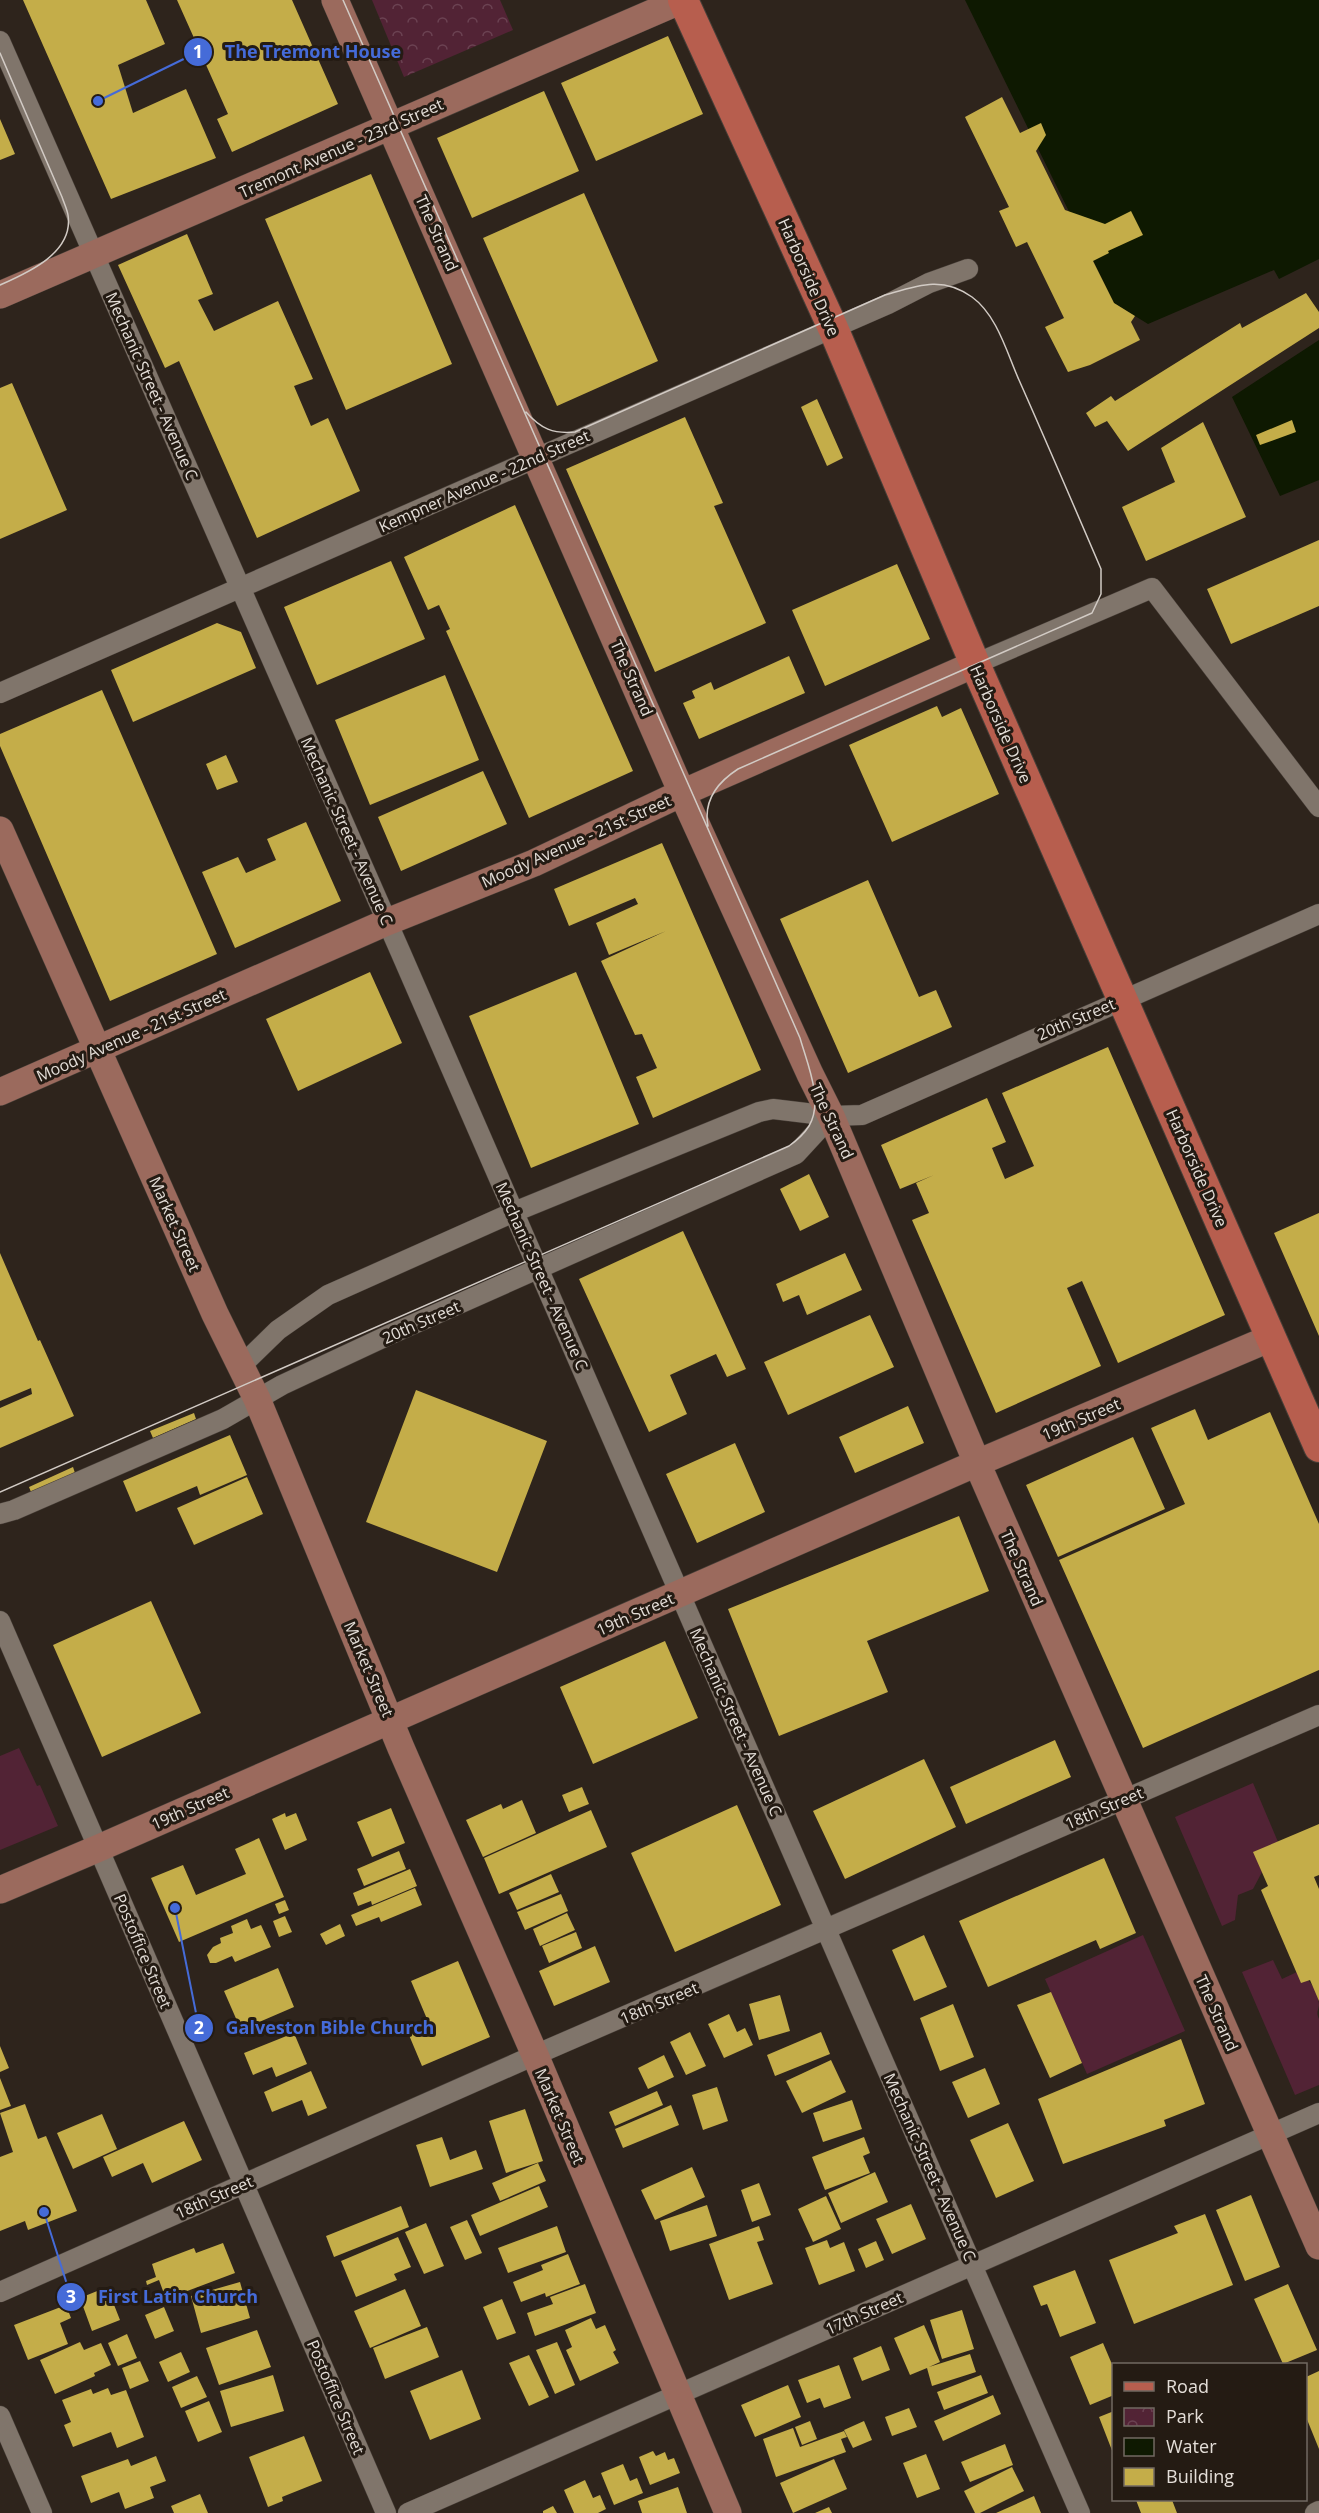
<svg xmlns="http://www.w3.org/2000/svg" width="1319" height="2513" font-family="'Open Sans',sans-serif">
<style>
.green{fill:#522335}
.park{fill:url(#park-crowns)}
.water{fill:#0e1901}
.building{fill:#c4ad49}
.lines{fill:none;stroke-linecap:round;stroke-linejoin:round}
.street-casing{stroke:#473f38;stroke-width:21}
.secondary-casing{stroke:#473f38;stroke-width:28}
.primary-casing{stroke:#473f38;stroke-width:32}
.street{stroke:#80756b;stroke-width:20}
.secondary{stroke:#9b6a5d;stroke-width:27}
.primary{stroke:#b75e4e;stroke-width:30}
.tram{stroke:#d2cbc5;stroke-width:1.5}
.labels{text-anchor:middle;stroke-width:6;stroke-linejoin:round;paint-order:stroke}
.street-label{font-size:16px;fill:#e4ded8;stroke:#241b13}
.leader{fill:none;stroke:#456bd8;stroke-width:2}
.callout-dot{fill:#456bd8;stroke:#241b13;stroke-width:2}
.mark-label{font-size:18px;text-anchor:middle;font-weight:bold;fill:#fff}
.callout-label{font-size:18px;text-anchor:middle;font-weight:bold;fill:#456bd8;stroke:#241b13;stroke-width:6;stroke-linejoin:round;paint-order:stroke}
</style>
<defs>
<pattern id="park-crowns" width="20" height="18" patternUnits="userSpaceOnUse" patternTransform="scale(1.5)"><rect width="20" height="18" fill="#522335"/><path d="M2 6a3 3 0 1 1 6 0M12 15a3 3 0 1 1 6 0" fill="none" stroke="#6b4252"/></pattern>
</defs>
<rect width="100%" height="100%" fill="#2e241c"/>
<path class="green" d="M19,1748L37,1786L40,1785L58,1826L0,1850V1756Z
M1253,1783L1278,1842L1254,1852L1262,1872L1253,1889L1238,1895L1235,1920L1222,1926L1175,1817Z
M1143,1935L1185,2031L1087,2074L1045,1979Z
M1273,1960L1282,1979L1297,1972C1308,1978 1319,1990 1319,2005C1318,2012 1316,2012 1319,2019V2085L1295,2095L1242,1972Z"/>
<path class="park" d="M372,0H500L513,30L404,77Z"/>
<path class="water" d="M965,0H1319V259L1279,279L1274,270L1148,324L1114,303Z
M1319,340V480L1280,496L1232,397Z"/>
<path class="building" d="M23,0H146L165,44L118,65L133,113L186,89L216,158L111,199Z
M177,0H292L338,104L232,152L217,119L228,114Z
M668,36L703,114L596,161L561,83Z
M544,91L579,171L472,218L437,138Z
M1002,97L1020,133L1041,123L1046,135L1036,151L1065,210L1105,224L1131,211L1143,235L1108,251L1109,253L1093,261L1114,303L1135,316L1131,322L1140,340L1090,365L1068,372L1045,327L1064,318L1027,242L1016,247L999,211L1009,207L965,117Z
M0,119L15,154L0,160Z
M371,174L452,364L346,410L265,219Z
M584,193L658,361L557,406L483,238Z
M187,234L213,294L198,300L214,331L278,301L313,379L294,386L311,426L328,418L360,491L257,538L179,361L165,368L118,265Z
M1306,293L1319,312V328L1128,451L1107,421L1095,427L1086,413L1111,396L1115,401L1240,323L1242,328Z
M12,383L67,510L0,539V388Z
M817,399L843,458L827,466L801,407Z
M685,417L723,503L714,506L766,623L655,672L566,469Z
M1292,420L1296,432L1260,445L1256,435Z
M1203,422L1246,517L1146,561L1122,507L1175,482L1161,448Z
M515,505L633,771L529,818L446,631L450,629L439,605L428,610L404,557Z
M1319,540V606L1231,644L1207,589Z
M391,561L425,639L317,685L284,607Z
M897,564L930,639L825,686L792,610Z
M217,623L241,632L256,668L133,722L111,670Z
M789,656L805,693L699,739L683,703L695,698L692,691L711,682L714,690Z
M445,675L479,760L370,805L335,720Z
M102,690L217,954L110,1001L0,746V734Z
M937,706L942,717L961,708L999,794L892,842L849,745Z
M226,755L238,782L217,790L206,764Z
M483,771L507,824L401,871L378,817Z
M306,822L341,901L235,948L202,872L238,857L246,873L276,860L267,839Z
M662,843L761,1070L653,1118L636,1077L657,1068L642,1034L635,1035L601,961L666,931L609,955L596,923L638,904L635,898L569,926L554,889Z
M868,880L919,997L936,990L952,1027L848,1073L780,919Z
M370,972L402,1043L298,1091L266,1019Z
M576,972L639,1124L531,1168L469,1016Z
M1108,1047L1225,1315L1118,1363L1082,1281L1067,1288L1101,1366L996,1413L912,1220L929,1213L916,1183L934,1175L900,1189L881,1145L987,1098L1006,1142L992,1148L1005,1179L1034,1166L1002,1093Z
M809,1174L829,1217L800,1231L780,1189Z
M1319,1213V1336L1274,1233Z
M683,1231L746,1369L727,1377L716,1354L670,1375L687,1414L649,1432L579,1279Z
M0,1253L38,1341L40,1340L74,1416L0,1448V1408L32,1394L31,1388L0,1401Z
M845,1253L862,1290L807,1315L799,1295L783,1302L776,1284Z
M870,1315L894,1367L788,1415L764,1362Z
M416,1390L547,1441L497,1572L366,1522Z
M908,1406L924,1443L855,1473L839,1437Z
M1195,1409L1208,1440L1270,1412L1319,1524V1670L1143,1748L1059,1560L1185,1504L1151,1428Z
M194,1413L196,1419L153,1438L150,1431Z
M230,1435L247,1475L200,1495L197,1486L136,1512L123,1481Z
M1133,1437L1165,1509L1058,1557L1026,1485Z
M735,1443L765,1512L697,1543L666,1474Z
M73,1467L75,1473L31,1492L29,1487Z
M247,1477L263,1514L194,1545L177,1508Z
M959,1516L989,1591L867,1641L888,1692L779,1736L728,1609Z
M151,1601L201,1713L102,1757L53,1645Z
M665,1641L698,1718L593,1764L560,1687Z
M1055,1740L1071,1777L966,1824L950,1787Z
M924,1759L956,1827L845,1879L813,1811Z
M582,1787L589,1804L569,1812L562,1795Z
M522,1800L536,1833L483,1857L466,1820L501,1804L503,1809Z
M737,1805L781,1905L675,1952L631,1853Z
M391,1808L405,1843L372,1857L357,1822Z
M591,1810L607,1847L499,1894L484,1858Z
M285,1813L286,1817L296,1813L307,1840L285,1850L272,1819Z
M1319,1824V1875L1314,1877L1319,1889V2001L1310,1980L1301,1983L1261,1890L1268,1886L1253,1852Z
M259,1838L284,1897L179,1942L151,1878L183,1865L196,1895L246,1874L235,1849Z
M399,1851L406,1869L364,1886L357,1869Z
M1104,1858L1136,1933L1100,1949L1096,1940L988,1987L959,1921Z
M410,1869L417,1886L372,1905L371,1901L358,1906L353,1893Z
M551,1874L559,1892L517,1910L509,1893Z
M415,1888L422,1905L381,1922L379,1917L356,1926L351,1915Z
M561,1894L568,1911L525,1930L517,1912Z
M285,1900L289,1910L279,1914L275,1904Z
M567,1913L575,1930L540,1946L533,1929Z
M285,1916L292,1932L279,1937L273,1921Z
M247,1919L251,1929L261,1925L271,1947L235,1962L232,1956L216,1963H210L207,1955L213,1947L221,1943L220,1938L233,1933L231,1926Z
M340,1924L345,1936L326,1945L320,1934Z
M576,1932L582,1948L549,1963L542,1946Z
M924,1935L947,1987L914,2001L892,1950Z
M595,1946L610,1982L554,2006L539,1971Z
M458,1961L490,2037L422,2066L406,2028L427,2019L411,1981Z
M278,1968L294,2007L241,2030L224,1991Z
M1051,1992L1082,2063L1050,2078L1017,2005Z
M780,1995L790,2031L759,2040L749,2004Z
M953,2004L974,2057L940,2071L920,2018Z
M729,2014L737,2032L745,2028L753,2045L724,2058L708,2024Z
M690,2032L706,2066L686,2075L670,2042Z
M821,2032L830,2054L775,2076L767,2055Z
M294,2033L307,2064L276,2077L272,2067L253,2075L244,2053Z
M1181,2039L1205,2104L1164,2120L1166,2126L1063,2164L1038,2099Z
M0,2046L9,2068L0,2072Z
M664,2055L674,2077L648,2089L638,2068Z
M831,2060L846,2092L802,2113L786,2081Z
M985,2068L1000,2104L968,2118L952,2082Z
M311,2071L327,2108L308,2116L302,2100L272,2112L264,2092Z
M0,2078L11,2106L0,2110Z
M717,2087L728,2121L703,2130L692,2095Z
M657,2091L663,2105L615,2126L609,2112Z
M852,2100L862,2129L823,2142L813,2113Z
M25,2104L38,2139L46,2136L77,2211L28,2230L25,2221L0,2231V2157L13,2152L0,2113Z
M671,2105L679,2125L623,2148L615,2129Z
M525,2109L543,2161L506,2173L489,2121Z
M102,2114L117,2149L73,2169L57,2133Z
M184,2121L202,2160L152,2183L143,2163L112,2177L103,2157Z
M1008,2123L1034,2181L996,2198L970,2140Z
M442,2137L450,2160L476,2150L483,2169L430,2187L416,2145Z
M864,2137L870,2153L863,2156L870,2173L825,2190L812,2157Z
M538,2163L546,2181L500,2201L492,2183Z
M692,2167L705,2197L655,2220L641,2190Z
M875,2172L888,2202L841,2223L828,2193Z
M759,2183L771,2215L752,2222L741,2190Z
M539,2186L548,2207L480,2236L471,2215Z
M1251,2195L1280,2267L1245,2281L1216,2210Z
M826,2196L841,2229L813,2242L798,2209Z
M911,2204L926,2239L892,2254L876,2219Z
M707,2205L717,2236L670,2251L660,2221Z
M401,2206L409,2227L334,2257L326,2236Z
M1205,2214L1233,2285L1134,2324L1109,2260L1178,2233L1174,2226Z
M467,2220L482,2253L465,2260L450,2227Z
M426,2223L444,2266L424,2274L405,2232Z
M557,2226L566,2252L508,2273L498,2248Z
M759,2226L764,2240L757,2242L773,2284L729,2300L709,2244Z
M398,2237L411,2267L394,2274L397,2280L356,2297L341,2261Z
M827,2240L830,2248L844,2242L855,2271L819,2285L805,2248Z
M876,2241L884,2260L866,2268L858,2249Z
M223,2243L235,2273L166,2299L159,2280L147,2285L146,2281L156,2277L152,2264L194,2248L196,2253Z
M568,2254L580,2284L546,2297L545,2293L521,2302L513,2282L543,2270L541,2265Z
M1075,2270L1096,2323L1060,2337L1047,2304L1041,2306L1033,2286Z
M240,2282L250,2318L201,2333L191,2296Z
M585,2284L596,2313L535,2336L527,2313L553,2304L550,2297Z
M1288,2284L1317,2350L1283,2364L1254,2299Z
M107,2287L120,2320L92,2331L80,2298Z
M405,2289L421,2326L370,2348L354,2311Z
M502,2299L516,2333L497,2340L483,2307Z
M66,2305L71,2318L60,2323L68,2344L28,2360L14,2325Z
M164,2307L174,2331L155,2339L145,2315Z
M962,2310L974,2349L942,2359L930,2320Z
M591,2318L596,2329L605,2325L616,2350L613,2352L619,2363L580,2381L566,2350L572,2347L565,2330Z
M924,2325L940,2362L929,2367L970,2354L976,2372L932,2386L927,2368L910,2375L894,2338Z
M427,2327L439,2357L385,2379L373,2348Z
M257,2330L271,2367L219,2385L206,2348Z
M127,2334L137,2358L118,2366L108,2343Z
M80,2342L84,2350L101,2343L111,2365L94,2373L95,2376L55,2394L40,2360Z
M557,2342L575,2385L555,2394L536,2350Z
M1103,2343L1114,2369V2395L1090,2405L1070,2357Z
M881,2346L890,2370L862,2381L853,2358Z
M181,2352L190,2372L168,2382L159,2362Z
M529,2355L549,2397L529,2406L509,2363Z
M140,2361L149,2381L130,2389L122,2368Z
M839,2365L851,2398L824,2408L820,2398L807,2403L798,2380Z
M462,2370L481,2419L430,2440L410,2391Z
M1319,2371V2449L1306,2417V2377Z
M273,2375L284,2411L231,2427L220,2391Z
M981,2375L988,2393L944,2410L937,2392Z
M197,2376L207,2397L181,2408L172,2387Z
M788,2385L801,2417L755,2437L741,2405Z
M108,2388L111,2395L126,2390L144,2437L117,2448L111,2432L73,2447L64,2425L71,2422L62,2400L91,2389L93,2394Z
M993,2395L1001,2414L943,2441L934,2421Z
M209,2401L222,2432L198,2442L185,2411Z
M909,2408L917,2427L892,2436L885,2417Z
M1114,2411V2453H1113L1099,2417Z
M810,2421L817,2439L802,2445L795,2427Z
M864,2421L872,2440L853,2448L844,2430Z
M793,2428L800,2447L844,2431L847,2437L841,2439L846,2452L776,2477L763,2439Z
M304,2436L322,2481L282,2497L283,2501L268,2507L249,2457Z
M1005,2444L1013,2465L970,2482L961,2462Z
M653,2451L656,2456L665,2452L668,2460L674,2458L680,2473L650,2485L639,2457Z
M926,2454L940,2489L917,2498L903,2463Z
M156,2456L166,2481L150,2487L154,2498L125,2509L119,2492L91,2503L81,2476L128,2459L131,2466Z
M834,2459L847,2489L793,2513L780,2483Z
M623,2464L630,2481L637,2478L643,2493L614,2505L601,2473Z
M1012,2467L1024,2491L980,2513H975L964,2491Z
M585,2480L593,2498L600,2495L606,2509L598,2513H574L564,2490Z
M678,2487L687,2513H642L638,2501Z
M200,2494L208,2513H174L171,2506Z
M1034,2496L1041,2513H996Z
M1136,2500H1172L1177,2513H1141Z
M553,2506L557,2513H543V2511Z
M829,2507L832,2513H815Z"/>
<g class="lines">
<g class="street-casing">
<path id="street" d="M0,41L400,951L1080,2513
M975,664L1152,588L1319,807
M0,693L888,304L929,283L968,269
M240,1367L278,1330L328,1295L514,1212L759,1112L773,1109L831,1116L862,1115L1319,914
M0,1514L14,1510L223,1419L282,1385L389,1335L796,1154L831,1116
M0,1621L386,2513
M0,2292L535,2055L1319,1715
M0,2416L42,2513
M408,2513L1319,2113
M1315,2513L1319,2511"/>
</g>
<g class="secondary-casing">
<path id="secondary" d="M335,0L682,793L810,1074L831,1116L977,1463L1319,2246
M0,295L682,0
M0,830L215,1314L257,1399L401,1748L535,2055L728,2513
M0,1092L387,922L534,863L682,793L975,664
M0,1890L99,1848L977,1463L1271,1338"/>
</g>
<g class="primary-casing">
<path id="primary" d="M683,0L833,328L975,664L1319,1447"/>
</g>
<use href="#street" class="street"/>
<use href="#secondary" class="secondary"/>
<use href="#primary" class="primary"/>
<path class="tram" d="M0,53L62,197C64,203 67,209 68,215C74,253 27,273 0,285
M526,412C541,429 553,434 575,432L885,295C916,286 942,275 972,297C997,315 1007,353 1019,380C1047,443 1074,506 1101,569V594L1092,613L738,769C718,782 703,800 708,826
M0,1492L789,1146C796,1141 804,1134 809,1126C824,1101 807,1063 800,1038L343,0"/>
</g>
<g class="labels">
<g class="street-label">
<text transform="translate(341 148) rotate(-24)" y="6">Tremont Avenue - 23rd Street</text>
<text transform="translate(437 233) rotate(66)" y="6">The Strand</text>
<text transform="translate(809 277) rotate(66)" y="6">Harborside Drive</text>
<text transform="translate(152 386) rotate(66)" y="6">Mechanic Street - Avenue C</text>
<text transform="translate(484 481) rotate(-24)" y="6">Kempner Avenue - 22nd Street</text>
<text transform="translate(632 678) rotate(66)" y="6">The Strand</text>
<text transform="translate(1001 724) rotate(66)" y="6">Harborside Drive</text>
<text transform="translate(347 831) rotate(66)" y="6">Mechanic Street - Avenue C</text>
<text transform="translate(576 841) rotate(-24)" y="6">Moody Avenue - 21st Street</text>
<text transform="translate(1076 1019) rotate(-23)" y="6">20th Street</text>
<text transform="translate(131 1035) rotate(-24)" y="6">Moody Avenue - 21st Street</text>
<text transform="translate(832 1121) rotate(65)" y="6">The Strand</text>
<text transform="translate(1197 1168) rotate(66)" y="6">Harborside Drive</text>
<text transform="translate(175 1224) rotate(66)" y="6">Market Street</text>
<text transform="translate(542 1276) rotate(66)" y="6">Mechanic Street - Avenue C</text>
<text transform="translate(421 1322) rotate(-24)" y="6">20th Street</text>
<text transform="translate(1081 1419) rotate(-23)" y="6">19th Street</text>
<text transform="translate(1022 1568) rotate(66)" y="6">The Strand</text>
<text transform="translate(635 1614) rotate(-24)" y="6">19th Street</text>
<text transform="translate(369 1669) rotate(67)" y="6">Market Street</text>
<text transform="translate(736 1722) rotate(66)" y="6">Mechanic Street - Avenue C</text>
<text transform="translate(190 1808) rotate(-24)" y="6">19th Street</text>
<text transform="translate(1104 1808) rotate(-23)" y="6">18th Street</text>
<text transform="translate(143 1951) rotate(67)" y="6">Postoffice Street</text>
<text transform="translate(659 2003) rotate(-23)" y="6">18th Street</text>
<text transform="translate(1217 2013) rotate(66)" y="6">The Strand</text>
<text transform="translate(560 2116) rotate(67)" y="6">Market Street</text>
<text transform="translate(930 2167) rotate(66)" y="6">Mechanic Street - Avenue C</text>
<text transform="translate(214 2197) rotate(-24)" y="6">18th Street</text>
<text transform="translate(864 2313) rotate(-24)" y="6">17th Street</text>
<text transform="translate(336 2397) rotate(67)" y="6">Postoffice Street</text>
</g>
</g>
<path class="leader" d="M98 101L198 52M175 1908L199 2028M44 2212L71 2297"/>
<g class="callout-dot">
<circle cx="98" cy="101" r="6"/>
<circle cx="175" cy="1908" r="6"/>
<circle cx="44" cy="2212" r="6"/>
<circle cx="198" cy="52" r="15"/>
<circle cx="199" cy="2028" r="15"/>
<circle cx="71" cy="2297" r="15"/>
</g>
<g class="mark-label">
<text x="198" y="58">1</text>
<text x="199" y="2034">2</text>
<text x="71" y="2303">3</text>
</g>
<g class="callout-label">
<text x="313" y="58">The Tremont House</text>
<text x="330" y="2034">Galveston Bible Church</text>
<text x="178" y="2303">First Latin Church</text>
</g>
<rect x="1112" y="2363" width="195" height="138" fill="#241b13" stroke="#716962" stroke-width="1.5"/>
<rect x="1124" y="2382" width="30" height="9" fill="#b75e4e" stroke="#716962" stroke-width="1.5"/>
<text x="1166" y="2393" font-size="18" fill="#e4ded8">Road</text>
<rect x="1124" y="2408" width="30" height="18" fill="url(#park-crowns)" stroke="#716962" stroke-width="1.5"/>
<text x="1166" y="2423" font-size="18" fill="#e4ded8">Park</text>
<rect x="1124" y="2438" width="30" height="18" fill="#0e1901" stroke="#716962" stroke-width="1.5"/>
<text x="1166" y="2453" font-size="18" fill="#e4ded8">Water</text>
<rect x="1124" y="2468" width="30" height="18" fill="#c4ad49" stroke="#716962" stroke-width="1.5"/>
<text x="1166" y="2483" font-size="18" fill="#e4ded8">Building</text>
</svg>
